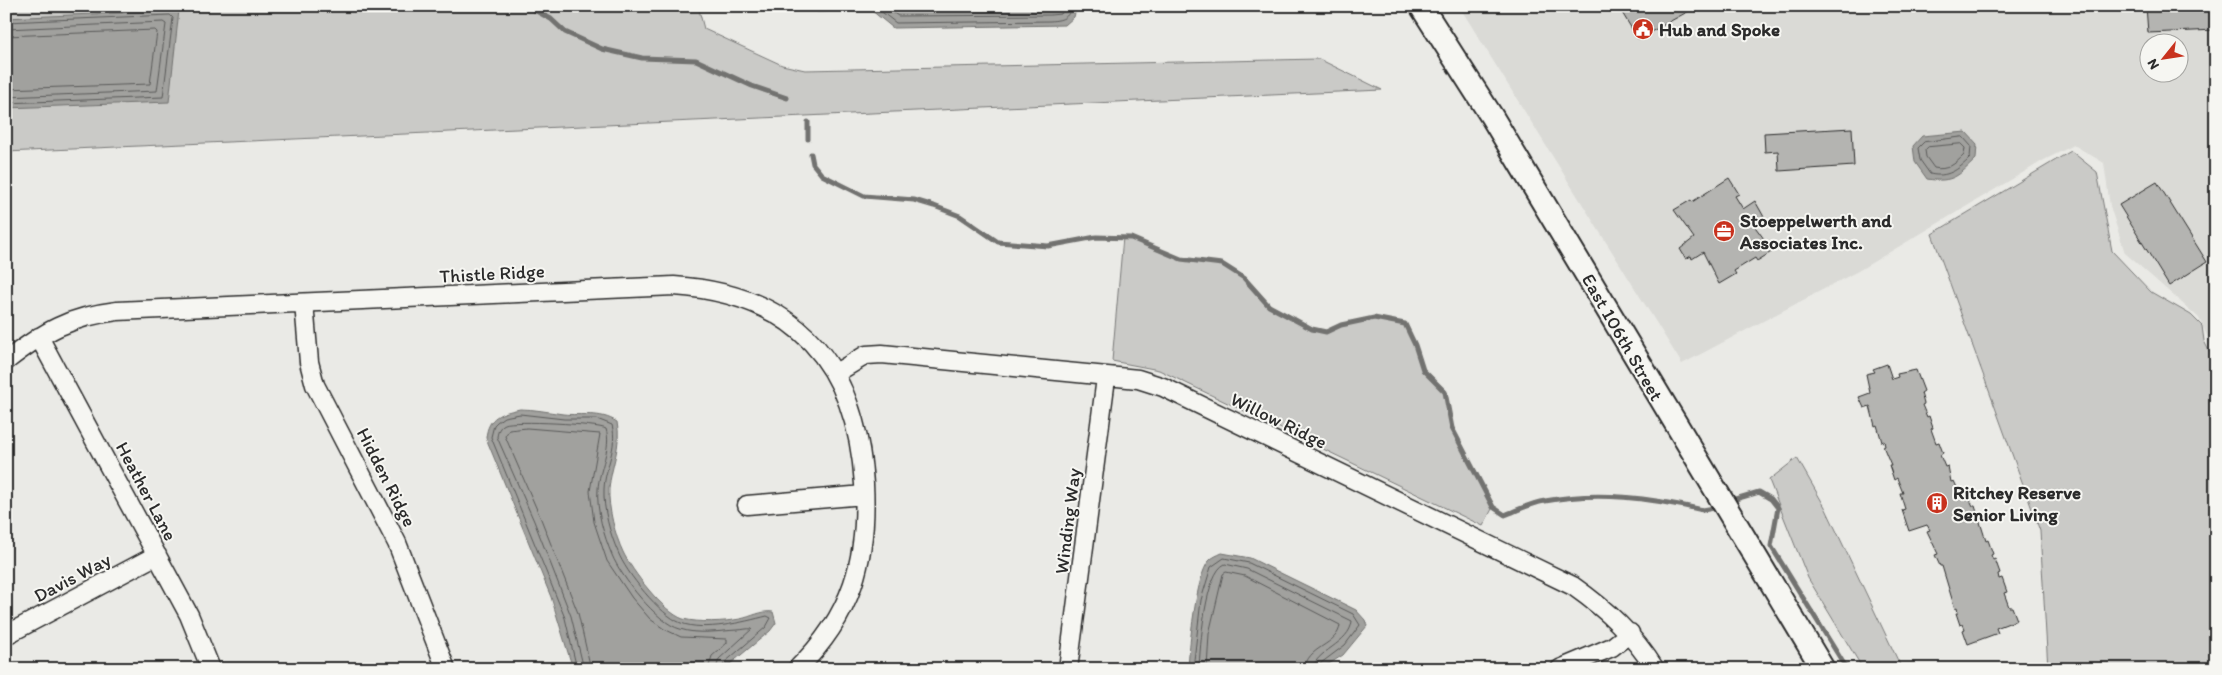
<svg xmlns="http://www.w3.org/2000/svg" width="2222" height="675" font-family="Itim,sans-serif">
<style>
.built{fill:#dadad6;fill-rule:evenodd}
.green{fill:#cacac7;stroke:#7a7a79}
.water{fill:#a1a19e;stroke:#727270}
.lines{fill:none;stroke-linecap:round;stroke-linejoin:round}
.shore{stroke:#5a5a59;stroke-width:1}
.stream{stroke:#727270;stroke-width:5}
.building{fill:#b4b4b1;stroke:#2b2b2b}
.minor-casing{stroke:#2b2b2b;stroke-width:21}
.major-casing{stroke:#2b2b2b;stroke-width:26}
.minor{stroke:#f6f6f2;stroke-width:18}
.major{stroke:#f6f6f2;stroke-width:22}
.labels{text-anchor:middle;stroke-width:4;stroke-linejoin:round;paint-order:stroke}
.poi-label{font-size:19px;font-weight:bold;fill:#2b2b2b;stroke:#f6f6f2;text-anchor:start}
.street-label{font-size:19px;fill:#2b2b2b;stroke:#f6f6f2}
</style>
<rect width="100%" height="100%" fill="#eaeae6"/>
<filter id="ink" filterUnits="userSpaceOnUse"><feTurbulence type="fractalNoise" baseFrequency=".02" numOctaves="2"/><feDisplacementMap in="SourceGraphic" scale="10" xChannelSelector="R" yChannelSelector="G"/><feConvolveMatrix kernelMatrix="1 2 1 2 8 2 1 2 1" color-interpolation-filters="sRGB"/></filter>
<g filter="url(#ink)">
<path class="built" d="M1459,6H2216V356L2199,318L2125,253L2110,206L2104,163L2074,145L2044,160L1858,271L1682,364ZM2150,42H2180V72H2150Z"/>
<path class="green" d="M6,6H698L704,29L782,65L805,70L1319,59L1382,90L6,152Z
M2071,151L2097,172L2112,251L2151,292L2191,315L2202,326L2204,341L2216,365V669H2048L2040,531L1932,234Z
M1123,237L1145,244L1181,259L1222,264L1244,278L1269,306L1312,329L1326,332L1341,325L1374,318L1405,324L1415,345L1423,370L1445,392L1452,428L1493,507L1483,526L1159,370L1112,361Z
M1797,458L1825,507L1902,669H1863L1808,578L1769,480Z"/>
<path class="water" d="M811,6H1077L1074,17L1065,25L893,28L871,10L817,12Z
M179,10L169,102L6,108V18Z
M1966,132L1977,144L1976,159C1958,176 1953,183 1927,179L1915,162L1913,146L1922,136Z
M520,409C534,409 548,412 563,414C582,416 600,411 617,422C622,446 611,466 609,489C608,508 615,535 623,552C632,571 663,612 683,619C699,623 724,622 740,619C751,617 762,610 773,612L776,623L770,631L724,669H573L551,597L486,438C488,416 501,413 520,409Z
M1222,553L1250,558L1356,610L1365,620L1367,626L1343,655L1321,669H1188C1189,648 1196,575 1209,561C1212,557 1218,555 1222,553Z"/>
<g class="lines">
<path class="shore" d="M874,6L896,23L1050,21C1062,20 1068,19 1072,6
M884,6L898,16L1050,15L1061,14L1065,6
M896,6L900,9L1057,6
M6,22L170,15L173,18L163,97L6,103
M6,29L163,22L166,24L157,91L6,97
M6,36L155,30L157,32L150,84L6,89
M1963,137L1971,146L1970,158C1958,170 1947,178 1930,174L1920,160L1918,148L1924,142Z
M1961,144L1965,148L1964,155C1955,164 1947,171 1934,168L1926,157L1925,150L1928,147Z
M577,669L565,618L491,437L494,425L497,422L504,417L520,414L564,419H597L612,425C618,447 605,467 604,489C603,509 610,534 618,552C626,573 660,615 681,623C705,632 743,622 767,616L771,618L766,627L724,663L722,669
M584,669L571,616L534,521L497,437C498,431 499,427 505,424C513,420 599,424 606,429C612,448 599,469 598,489C596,510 604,536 612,555C621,577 657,623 680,629C698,635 719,631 737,630C743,630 747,628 752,629L719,659L716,669
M591,669L578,613L541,519L505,436L509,430L527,428L600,434L590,491L594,522L607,561L632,598L650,619L664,629L681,637L727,639V643L712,656L708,669
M1193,669L1201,600L1211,567L1224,558L1249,563L1353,614L1360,625L1345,645L1321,663L1319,669
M1199,669C1200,647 1205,572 1225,564L1247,569L1352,621C1350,644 1314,651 1313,669
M1207,669L1209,634L1223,574L1226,572L1245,576L1340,625C1338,646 1306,646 1305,669"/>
<path class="stream" d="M527,6L551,19L565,32L602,49L642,58L696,60L752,86L787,98
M808,139V122
M811,154L813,164L822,175L864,196L914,200L934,206L960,216L998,242L1048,246L1096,237L1131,238L1181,259L1222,264L1244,278L1269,306L1312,329L1326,332L1341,325L1374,318L1405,324L1415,345L1423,370L1445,392L1452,428L1493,507L1505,515C1518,510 1531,503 1545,501C1598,491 1651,498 1703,510L1714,508
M1732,500L1759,492L1771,499L1778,508L1771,546L1847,669"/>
</g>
<path class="building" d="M1618,6H1698L1638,39Z
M2146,6H2216V30L2148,33Z
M1852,128L1854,166L1779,171L1778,151L1765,152L1764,133Z
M1729,178L1739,194L1735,196L1743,209L1755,201L1764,217L1753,224L1773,251L1757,261L1755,258L1734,271L1736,274L1719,284L1703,252L1692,259L1691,256L1686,259L1680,249L1694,238L1674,210L1691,200L1692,202Z
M2157,182L2207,262L2169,286L2119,205Z
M1887,364L1892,379L1898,377L1897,374L1916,370L1924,391L1921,393L1924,404L1922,405L1927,417L1929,416L1933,428L1931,429L1936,443L1939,442L1943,453L1940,455L1945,467L1948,466L1951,482L1954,481L1963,500L1969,498L1973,506H1975L1986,541L1988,540L1993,554L1991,555L1993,560L1995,559L2000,573L1998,574L1999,579L2002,578L2007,592L2004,593L2009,607H2012L2017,620L1996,628L1998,633L1968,644L1963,630L1965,629L1963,624L1960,625L1956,613H1958L1957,608L1955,609L1942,566H1940L1935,555L1938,554L1927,531L1930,530L1927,525L1909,531L1902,510L1905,509L1900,493H1903L1897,478L1894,480L1889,465H1891L1883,446L1885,445L1884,441L1882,442L1877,425L1875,426L1870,406L1864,408L1859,397L1870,393L1866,374L1875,372L1873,369Z"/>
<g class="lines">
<g class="minor-casing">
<path id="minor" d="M304,303L309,362L315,385L397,543L446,669
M39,337L189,615L211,669
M6,361C45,331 68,317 117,311L674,286C796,294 856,363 864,484C868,559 852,616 797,669
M836,373L866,355L882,354L1138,379L1163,387L1573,586C1607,610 1633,634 1655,669
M747,505L864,495
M6,635L157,555
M1068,669L1106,378
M1560,669L1612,647L1630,633"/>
</g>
<g class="major-casing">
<path id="major" d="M1421,6L1492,117L1823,669"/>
</g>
<use href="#minor" class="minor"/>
<use href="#major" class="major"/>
</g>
</g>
<defs>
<g id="civic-disc" transform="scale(1.125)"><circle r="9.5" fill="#c8321e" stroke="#f6f6f2"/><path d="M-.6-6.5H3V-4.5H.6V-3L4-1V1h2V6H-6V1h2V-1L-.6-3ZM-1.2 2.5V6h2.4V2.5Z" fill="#fff"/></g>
<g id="office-disc" transform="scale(1.125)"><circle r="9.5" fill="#c8321e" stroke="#f6f6f2"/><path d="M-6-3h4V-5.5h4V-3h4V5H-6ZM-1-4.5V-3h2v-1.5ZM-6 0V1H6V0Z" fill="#fff"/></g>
<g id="building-disc" transform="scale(1.125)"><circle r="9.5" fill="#c8321e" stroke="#f6f6f2"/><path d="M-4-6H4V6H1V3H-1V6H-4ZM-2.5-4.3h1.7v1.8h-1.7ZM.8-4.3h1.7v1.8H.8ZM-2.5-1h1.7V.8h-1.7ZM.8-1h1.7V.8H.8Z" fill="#fff"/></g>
</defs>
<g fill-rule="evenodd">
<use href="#civic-disc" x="1643" y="29"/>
<use href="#office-disc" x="1724" y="231"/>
<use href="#building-disc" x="1937" y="503"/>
</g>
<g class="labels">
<g class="poi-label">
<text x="1659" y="36">Hub and Spoke</text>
<text x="1740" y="227">Stoeppelwerth and<tspan x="1740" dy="22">Associates Inc.</tspan></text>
<text x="1953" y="499">Ritchey Reserve<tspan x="1953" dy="22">Senior Living</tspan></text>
</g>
<g class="street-label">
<text transform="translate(492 273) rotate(-3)" y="7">Thistle Ridge</text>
<text transform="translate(1623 337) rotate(60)" y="7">East 106th Street</text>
<text transform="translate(1279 420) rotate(26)" y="7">Willow Ridge</text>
<text transform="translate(387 477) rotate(63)" y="7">Hidden Ridge</text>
<text transform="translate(147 491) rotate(62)" y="7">Heather Lane</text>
<text transform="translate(1067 521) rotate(-83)" y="7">Winding Way</text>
<text transform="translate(72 577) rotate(-28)" y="7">Davis Way</text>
</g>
</g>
<rect width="2222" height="675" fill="none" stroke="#f6f6f2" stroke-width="25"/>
<rect x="12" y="12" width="2197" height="650" fill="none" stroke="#2b2b2b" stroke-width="2" filter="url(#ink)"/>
<g transform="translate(2164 58) rotate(240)"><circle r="24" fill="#f6f6f2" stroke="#a5a5a2"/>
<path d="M0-4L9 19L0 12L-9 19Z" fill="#c8321e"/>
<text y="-8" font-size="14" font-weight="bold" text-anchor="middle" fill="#2b2b2b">N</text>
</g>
</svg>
